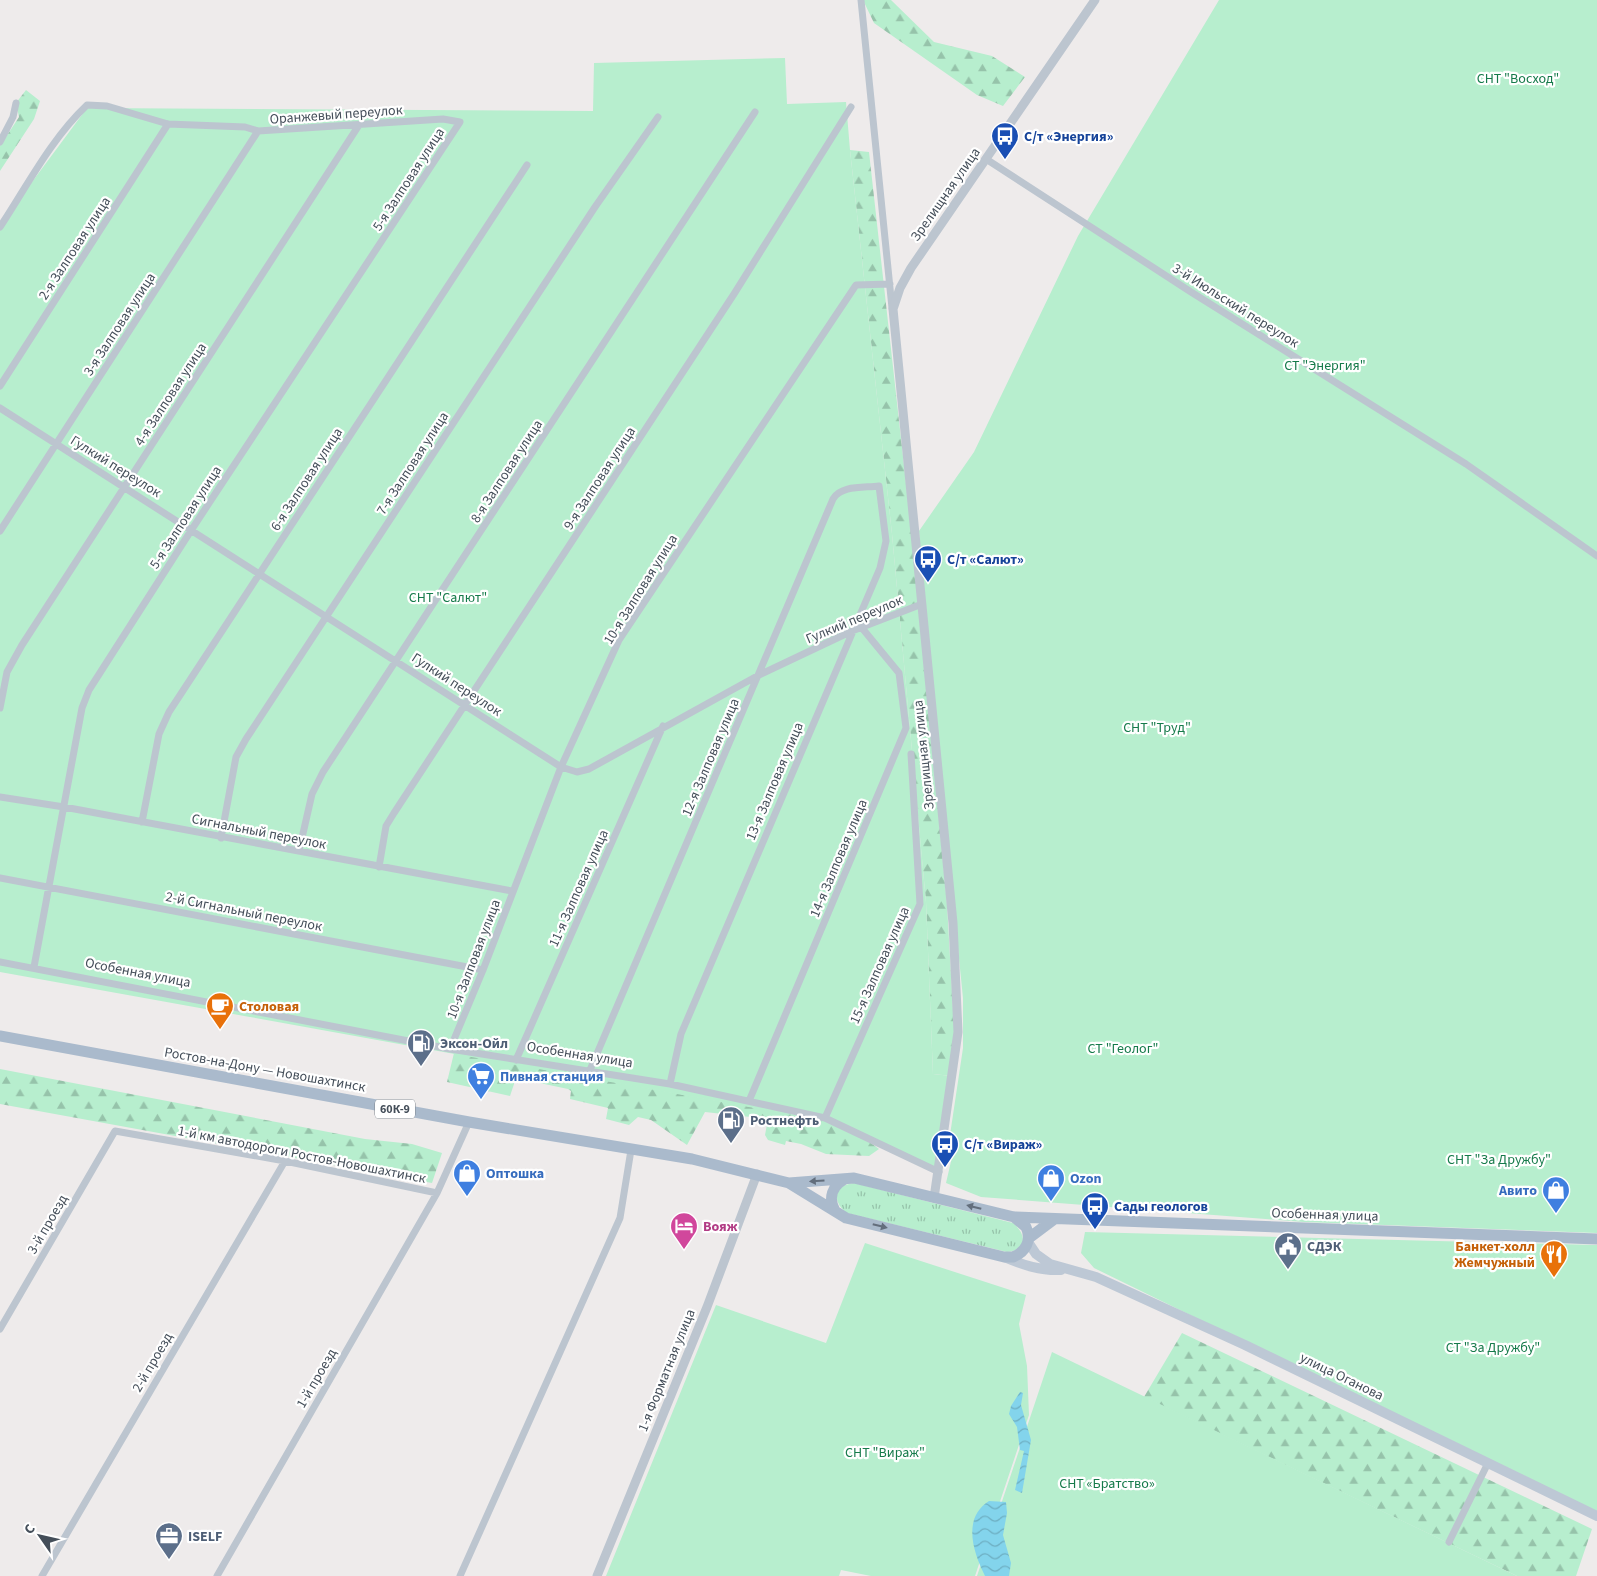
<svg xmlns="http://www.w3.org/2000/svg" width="1597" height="1576" font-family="'Source Sans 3',sans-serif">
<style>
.grass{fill:url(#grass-tufts)}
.forest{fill:url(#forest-firs)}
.garden{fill:#b7eece}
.water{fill:url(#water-waves)}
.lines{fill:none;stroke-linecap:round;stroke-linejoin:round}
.minor{stroke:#bcc5cf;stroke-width:7}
.tertiary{stroke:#bcc5cf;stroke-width:9}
.secondary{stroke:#bdc8d5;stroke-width:10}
.primary{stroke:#aabacc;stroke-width:11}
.oneway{fill:#636e7c}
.labels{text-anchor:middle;stroke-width:4.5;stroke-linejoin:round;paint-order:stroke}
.shield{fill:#fff;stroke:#7c838b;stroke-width:1}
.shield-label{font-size:12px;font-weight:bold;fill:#444e59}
.park-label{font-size:14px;fill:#157a4a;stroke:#fff}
.street-label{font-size:14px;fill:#444e59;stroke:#fff}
.transit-label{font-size:14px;font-weight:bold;fill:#164399;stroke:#fff;text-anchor:start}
.food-label{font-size:14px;font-weight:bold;fill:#c56008;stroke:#fff;text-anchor:start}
.service-label{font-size:14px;font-weight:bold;fill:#4e5e75;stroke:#fff;text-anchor:start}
.shop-label{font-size:14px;font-weight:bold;fill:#366cbe;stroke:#fff;text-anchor:start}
.hotel-label{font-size:14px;font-weight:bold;fill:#b23c85;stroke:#fff;text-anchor:start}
</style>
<defs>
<pattern id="grass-tufts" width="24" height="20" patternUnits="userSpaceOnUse" patternTransform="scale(1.25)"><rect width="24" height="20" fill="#b7eece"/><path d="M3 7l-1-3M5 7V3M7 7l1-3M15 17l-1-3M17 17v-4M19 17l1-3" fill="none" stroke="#96c3aa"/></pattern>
<pattern id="forest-firs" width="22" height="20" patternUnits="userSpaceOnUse" patternTransform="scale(1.25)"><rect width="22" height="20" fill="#b7eece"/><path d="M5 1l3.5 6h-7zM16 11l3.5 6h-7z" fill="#96c3aa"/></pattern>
<pattern id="water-waves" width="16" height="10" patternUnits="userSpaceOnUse" patternTransform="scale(1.25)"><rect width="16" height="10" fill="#83d4ec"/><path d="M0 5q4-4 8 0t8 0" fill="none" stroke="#6daec2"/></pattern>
</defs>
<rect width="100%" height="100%" fill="#eeebeb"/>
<path class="grass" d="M854,1183L1013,1223C1027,1234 1027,1250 1007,1252L847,1213C832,1202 833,1185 854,1183Z"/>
<path class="forest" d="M863,0H891L934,42L992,56L1025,77L1003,106L977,95L874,23Z
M26,90L40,101L34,119L0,171V146L19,117L16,103Z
M850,150L869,152L912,537L947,904L955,1045L951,1076L933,1074L926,902L892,534Z
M454,1053L824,1120L864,1138L879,1149L869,1156L826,1154L801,1144L786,1141L785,1145L768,1140L765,1135L768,1119L705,1112L687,1145L651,1120L638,1117L629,1125L606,1119L608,1108L570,1099L571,1091L568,1089L516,1078L510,1096L447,1082Z
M0,1069L365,1139L412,1144L442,1153L432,1183L0,1104Z
M1182,1333L1592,1529L1576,1576H1517L1144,1397Z"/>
<path class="garden" d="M1219,0H1597V1233L1304,1222L981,1197L946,1183L952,1157L947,1155L963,1048V998L936,732L919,531L974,452L1078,236Z
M785,58L787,104L846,102L850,150L892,534L926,902L933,1074L951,1076L935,1172L827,1121L0,972V225L87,108L593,111L594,63Z
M1085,1232L1597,1245V1514L1094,1268L1081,1253Z
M865,1243L1026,1295L1019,1324L1027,1366L1029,1415L975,1576H871L841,1570L839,1576H606L716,1305L826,1343Z
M1052,1352L1517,1576H977Z"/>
<path class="water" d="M1020,1392L1023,1393L1021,1405L1031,1440L1022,1493L1015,1490L1024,1451L1020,1450L1017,1427L1009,1414L1011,1406Z
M989,1501L1006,1502L1007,1513L1003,1535L1011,1563L1009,1576H985C973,1552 962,1518 989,1501Z"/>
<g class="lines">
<path class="minor" d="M861,0L892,308
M0,142L13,117L16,103
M986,159L1191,292L1466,464L1597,556
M0,227C27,186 51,139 87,105L107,106L168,124L245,127L258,131L443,119L460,122L192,529L89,690L82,708L34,967
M0,386L168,124
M0,408L561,767L577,772L589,769L759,675L852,631L922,604
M0,531L258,131
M0,708L7,672L22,645L359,125
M0,797L64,807L512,891
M142,822L159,734L169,712L527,165
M221,838L236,757L246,739L595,207L658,117
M299,851L312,794L323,772L755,112
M379,867L386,826L394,813L734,294L851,107
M0,878L483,970
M0,962L450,1049L670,1084L825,1118L939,1172
M450,1049L483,970L561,767L619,640L856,285L890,284
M516,1060L663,726
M590,1070L833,499C841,485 864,488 879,486L886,541L880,568L681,1034L670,1084
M749,1101L906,728L899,673L862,628
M825,1118L920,904L911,754
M0,1329L115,1131L285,1161L437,1193L469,1122
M1449,1542L1488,1463
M42,1576L285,1161
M217,1576L437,1193
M460,1576L620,1218L631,1150"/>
<path class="tertiary" d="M934,1198L958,1032L953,923L893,309L900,288L911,268L1095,0
M597,1576L707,1307L757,1174"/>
<path class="secondary" d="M1028,1242L1036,1254L1050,1264L1096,1277L1245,1345L1597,1516
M1004,1257C1023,1265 1041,1271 1061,1270"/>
<path class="primary" d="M0,1036L469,1122L692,1159L789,1183L854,1178L1014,1217L1026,1227C1032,1240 1026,1252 1013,1257H1004L846,1218L789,1183
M835,1211C828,1198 832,1186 845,1179
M1015,1217L1597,1239
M1029,1238L1053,1220"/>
</g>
<defs><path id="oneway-solid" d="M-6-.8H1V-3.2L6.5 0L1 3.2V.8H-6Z" transform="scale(1.25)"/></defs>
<g class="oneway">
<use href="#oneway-solid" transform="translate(817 1181) rotate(176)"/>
<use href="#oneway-solid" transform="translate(974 1207) rotate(-166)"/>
<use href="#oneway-solid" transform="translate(880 1226) rotate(14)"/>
</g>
<defs>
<g id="bus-pin" transform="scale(1.4375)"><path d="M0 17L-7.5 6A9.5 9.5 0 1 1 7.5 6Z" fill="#1a4fb4" stroke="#fff"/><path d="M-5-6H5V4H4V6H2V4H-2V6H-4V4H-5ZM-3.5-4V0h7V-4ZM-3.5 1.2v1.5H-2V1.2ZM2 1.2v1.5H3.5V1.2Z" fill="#fff"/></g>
<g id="cafe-pin" transform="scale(1.4375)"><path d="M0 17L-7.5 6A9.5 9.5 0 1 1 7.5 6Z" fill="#e8710a" stroke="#fff"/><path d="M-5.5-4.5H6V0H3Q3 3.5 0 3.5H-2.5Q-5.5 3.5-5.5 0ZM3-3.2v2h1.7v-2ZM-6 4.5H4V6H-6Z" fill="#fff"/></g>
<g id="fuel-pin" transform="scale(1.4375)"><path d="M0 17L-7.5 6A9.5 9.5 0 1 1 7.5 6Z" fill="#5c6f8a" stroke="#fff"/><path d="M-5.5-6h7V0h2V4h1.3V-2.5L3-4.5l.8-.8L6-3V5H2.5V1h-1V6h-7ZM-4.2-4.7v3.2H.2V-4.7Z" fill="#fff"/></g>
<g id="supermarket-pin" transform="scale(1.4375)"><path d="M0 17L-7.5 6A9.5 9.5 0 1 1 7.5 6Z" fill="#3f7fe0" stroke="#fff"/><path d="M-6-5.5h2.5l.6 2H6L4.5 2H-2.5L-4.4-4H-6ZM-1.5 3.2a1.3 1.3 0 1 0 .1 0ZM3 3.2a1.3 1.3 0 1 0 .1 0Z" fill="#fff"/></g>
<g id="shop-pin" transform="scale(1.4375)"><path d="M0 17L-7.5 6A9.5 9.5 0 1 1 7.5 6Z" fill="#3f7fe0" stroke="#fff"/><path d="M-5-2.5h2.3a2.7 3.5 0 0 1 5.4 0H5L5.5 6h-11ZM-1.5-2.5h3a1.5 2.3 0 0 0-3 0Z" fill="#fff"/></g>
<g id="hotel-pin" transform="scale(1.4375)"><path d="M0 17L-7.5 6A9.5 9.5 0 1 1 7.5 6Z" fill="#d1479c" stroke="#fff"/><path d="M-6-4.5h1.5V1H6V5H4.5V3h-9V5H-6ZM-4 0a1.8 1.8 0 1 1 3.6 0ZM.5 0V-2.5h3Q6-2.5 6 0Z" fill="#fff"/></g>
<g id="civic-pin" transform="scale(1.4375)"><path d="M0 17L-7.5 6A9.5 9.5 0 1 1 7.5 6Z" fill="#5c6f8a" stroke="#fff"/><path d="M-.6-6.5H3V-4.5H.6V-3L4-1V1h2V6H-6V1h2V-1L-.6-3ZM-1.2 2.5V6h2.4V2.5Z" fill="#fff"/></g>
<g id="restaurant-pin" transform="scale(1.4375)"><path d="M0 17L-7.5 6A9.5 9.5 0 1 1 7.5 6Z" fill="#e8710a" stroke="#fff"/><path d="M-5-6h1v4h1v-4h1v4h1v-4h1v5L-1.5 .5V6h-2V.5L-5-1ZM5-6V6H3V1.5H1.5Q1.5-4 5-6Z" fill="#fff"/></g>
<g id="office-pin" transform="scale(1.4375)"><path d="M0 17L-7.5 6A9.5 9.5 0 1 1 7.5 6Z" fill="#5c6f8a" stroke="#fff"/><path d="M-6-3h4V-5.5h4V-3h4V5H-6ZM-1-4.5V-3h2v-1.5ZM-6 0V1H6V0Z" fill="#fff"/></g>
</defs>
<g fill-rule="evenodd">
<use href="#bus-pin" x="1005" y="136"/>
<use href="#bus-pin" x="928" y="559"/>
<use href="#cafe-pin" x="220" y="1006"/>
<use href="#fuel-pin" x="421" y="1043"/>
<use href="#supermarket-pin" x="481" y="1076"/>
<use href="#fuel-pin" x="731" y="1120"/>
<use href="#bus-pin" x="945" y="1144"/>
<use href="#shop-pin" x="467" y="1173"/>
<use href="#shop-pin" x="1051" y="1178"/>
<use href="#shop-pin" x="1556" y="1190"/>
<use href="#bus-pin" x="1095" y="1206"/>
<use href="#hotel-pin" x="684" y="1226"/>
<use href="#civic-pin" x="1288" y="1246"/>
<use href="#restaurant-pin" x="1554" y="1254"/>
<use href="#office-pin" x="169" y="1536"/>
</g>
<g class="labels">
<rect class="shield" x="375" y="1099.5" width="40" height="19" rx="4"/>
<g class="shield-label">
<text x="395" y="1113">60К-9</text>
</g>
<g class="park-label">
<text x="1518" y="83">СНТ "Восход"</text>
<text x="1325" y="370">СТ "Энергия"</text>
<text x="448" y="602">СНТ "Салют"</text>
<text x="1157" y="732">СНТ "Труд"</text>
<text x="1123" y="1053">СТ "Геолог"</text>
<text x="1499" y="1164">СНТ "За Дружбу"</text>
<text x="1493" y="1352">СТ "За Дружбу"</text>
<text x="885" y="1457">СНТ "Вираж"</text>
<text x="1107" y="1488">СНТ «Братство»</text>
</g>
<g class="street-label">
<text transform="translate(336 114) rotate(-4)" y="5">Оранжевый переулок</text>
<text transform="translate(408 179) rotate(-57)" y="5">5-я Залповая улица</text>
<text transform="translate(945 194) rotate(-55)" y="5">Зрелищная улица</text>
<text transform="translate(74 248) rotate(-57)" y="5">2-я Залповая улица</text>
<text transform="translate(1236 305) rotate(32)" y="5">3-й Июльский переулок</text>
<text transform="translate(119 324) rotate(-57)" y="5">3-я Залповая улица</text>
<text transform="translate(170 394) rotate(-57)" y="5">4-я Залповая улица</text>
<text transform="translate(412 463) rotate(-57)" y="5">7-я Залповая улица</text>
<text transform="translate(116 466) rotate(32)" y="5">Гулкий переулок</text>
<text transform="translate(506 471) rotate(-57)" y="5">8-я Залповая улица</text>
<text transform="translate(599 478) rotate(-57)" y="5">9-я Залповая улица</text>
<text transform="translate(306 479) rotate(-57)" y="5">6-я Залповая улица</text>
<text transform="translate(185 517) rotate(-57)" y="5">5-я Залповая улица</text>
<text transform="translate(640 589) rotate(-58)" y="5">10-я Залповая улица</text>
<text transform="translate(854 619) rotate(-23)" y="5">Гулкий переулок</text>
<text transform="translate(457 684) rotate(33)" y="5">Гулкий переулок</text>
<text transform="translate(923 755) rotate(-96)" y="5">Зрелищная улица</text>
<text transform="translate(710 757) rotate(-67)" y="5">12-я Залповая улица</text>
<text transform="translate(774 781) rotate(-67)" y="5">13-я Залповая улица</text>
<text transform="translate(259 831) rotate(11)" y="5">Сигнальный переулок</text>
<text transform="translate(838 858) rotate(-67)" y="5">14-я Залповая улица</text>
<text transform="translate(578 888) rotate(-66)" y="5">11-я Залповая улица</text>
<text transform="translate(244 911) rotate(11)" y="5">2-й Сигнальный переулок</text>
<text transform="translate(473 959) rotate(-69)" y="5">10-я Залповая улица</text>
<text transform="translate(879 965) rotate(-66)" y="5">15-я Залповая улица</text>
<text transform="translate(138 972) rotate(11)" y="5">Особенная улица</text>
<text transform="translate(580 1054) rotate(9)" y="5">Особенная улица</text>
<text transform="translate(265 1069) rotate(10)" y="5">Ростов-на-Дону — Новошахтинск</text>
<text transform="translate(302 1154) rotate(11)" y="5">1-й км автодороги Ростов-Новошахтинск</text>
<text transform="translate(1325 1214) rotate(2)" y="5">Особенная улица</text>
<text transform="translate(47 1224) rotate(-60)" y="5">3-й проезд</text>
<text transform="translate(152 1362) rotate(-60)" y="5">2-й проезд</text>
<text transform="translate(666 1370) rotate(-68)" y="5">1-я Форматная улица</text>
<text transform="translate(1342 1376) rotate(26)" y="5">улица Оганова</text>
<text transform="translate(316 1378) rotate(-60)" y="5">1-й проезд</text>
</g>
<g class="transit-label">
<text x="1024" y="141">С/т «Энергия»</text>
<text x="947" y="564">С/т «Салют»</text>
<text x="964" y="1149">С/т «Вираж»</text>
<text x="1114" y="1211">Сады геологов</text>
</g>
<g class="food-label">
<text x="239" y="1011">Столовая</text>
<text x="1535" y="1251" text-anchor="end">Банкет-холл<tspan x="1535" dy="16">Жемчужный</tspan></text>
</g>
<g class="service-label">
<text x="440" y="1048">Эксон-Ойл</text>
<text x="750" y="1125">Ростнефть</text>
<text x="1307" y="1251">СДЭК</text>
<text x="188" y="1541">ISELF</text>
</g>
<g class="shop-label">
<text x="500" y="1081">Пивная станция</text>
<text x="486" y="1178">Оптошка</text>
<text x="1070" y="1183">Ozon</text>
<text x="1537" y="1195" text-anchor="end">Авито</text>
</g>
<g class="hotel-label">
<text x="703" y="1231">Вояж</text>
</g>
</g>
<g transform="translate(40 1536) rotate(304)" stroke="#ffffff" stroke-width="4" paint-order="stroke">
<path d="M0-4L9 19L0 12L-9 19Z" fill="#444e59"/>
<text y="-8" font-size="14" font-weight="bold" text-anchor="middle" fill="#444e59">С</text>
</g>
</svg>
